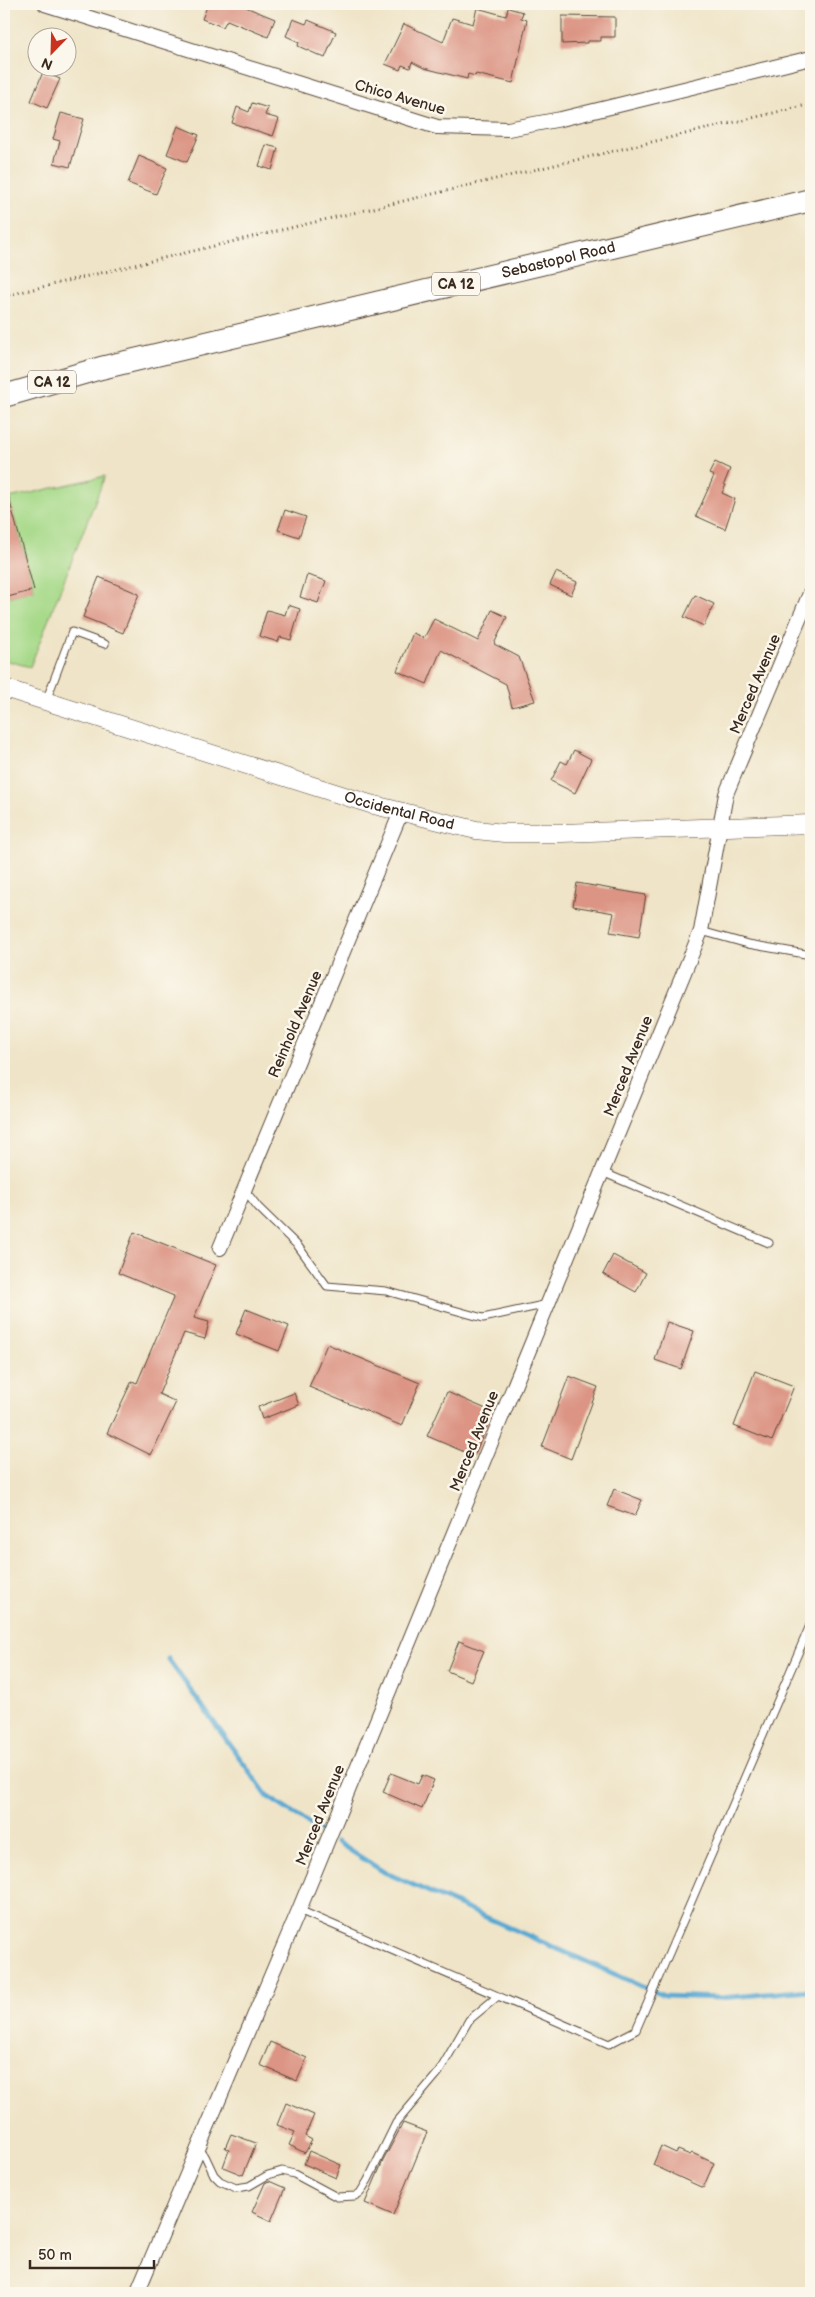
<svg xmlns="http://www.w3.org/2000/svg" width="815" height="2297" font-family="'Balsamiq Sans',sans-serif">
<style>
.green{fill:#a6d988;stroke:#708253}
.lines{fill:none;stroke-linecap:round;stroke-linejoin:round}
.stream{stroke:#57a8d2;stroke-width:5}
.building{fill:#dc9484}
.service-casing{stroke:#564637;stroke-width:9}
.minor-casing{stroke:#564637;stroke-width:16}
.tertiary-casing{stroke:#564637;stroke-width:19}
.primary-casing{stroke:#564637;stroke-width:24}
.path{stroke:#564637;stroke-width:3;stroke-dasharray:1 4;stroke-linecap:butt}
.service{stroke:#fff;stroke-width:7}
.minor{stroke:#fff;stroke-width:14}
.tertiary{stroke:#fff;stroke-width:18}
.primary{stroke:#fff;stroke-width:22}
.labels{text-anchor:middle;stroke-width:5;stroke-linejoin:round;paint-order:stroke}
.shield{fill:#fbf7ec;stroke:#75685c;stroke-width:1}
.shield-label{font-size:14px;font-weight:bold;fill:#3b2a1e}
.street-label{font-size:15px;fill:#3b2a1e;stroke:#fbf7ec}
</style>
<rect width="100%" height="100%" fill="#fbf7ec"/>
<filter id="ink" filterUnits="userSpaceOnUse"><feTurbulence type="fractalNoise" baseFrequency=".02" numOctaves="2"/><feDisplacementMap in="SourceGraphic" scale="10" xChannelSelector="R" yChannelSelector="G"/><feConvolveMatrix kernelMatrix="1 2 1 2 8 2 1 2 1" color-interpolation-filters="sRGB"/></filter>
<filter id="wash" filterUnits="userSpaceOnUse"><feTurbulence type="fractalNoise" baseFrequency=".0096" numOctaves="4" result="noise"/><feDisplacementMap in="SourceGraphic" scale="20" xChannelSelector="R" yChannelSelector="G"/><feGaussianBlur stdDeviation="1.12" result="paint"/><feColorMatrix in="noise" values="0 0 0 0 0 0 0 0 0 0 0 0 0 0 0 0 0 1.4 0 .05"/><feComposite in="paint" operator="in"/></filter>
<g filter="url(#wash)">
<rect width="100%" height="100%" fill="#efe4c7"/>
<path class="green" d="M105,476L30,667L4,660V598L34,590L9,498Z"/>
<g class="lines">
<path class="stream" d="M168,1659L268,1797L322,1832
M337,1842L384,1872L664,1996L721,1998L809,1990L811,1991"/>
</g>
<g id="blocks">
<path class="building" d="M208,4H238L275,19L268,37L227,20L223,27L202,19Z
M477,8L506,16L508,8L523,12L521,18L527,20L513,83L476,74L475,76L468,74L467,79L424,68L412,62L410,68L402,65L400,70L385,64L404,24L443,42L452,18L473,24Z
M562,16L615,17V37H601V41H587V43L562,44Z
M293,19L306,24L308,20L336,32L325,58L298,46L299,42L286,36Z
M43,72L60,79L47,108L31,101Z
M252,103L268,108L265,115L279,119L273,136L232,123L237,107L249,112Z
M61,113L84,119L70,167L54,163L60,141L53,139Z
M178,126L199,135L187,162L167,154Z
M266,145L278,148L272,170L259,166Z
M139,156L167,168L156,194L128,183Z
M715,462L730,469L724,484L726,485L722,493L735,499L725,529L696,516L714,476L709,474Z
M4,495H8L34,590L4,598Z
M285,510L306,517L299,537L278,530Z
M556,572L577,582L571,595L550,585Z
M307,575L326,581L318,603L300,597Z
M99,577L139,594L123,633L83,617Z
M695,595L714,604L704,626L684,617Z
M288,605L300,609L291,640L280,637L278,642L259,636L267,610L285,615Z
M492,610L507,617L494,644L519,657L535,701L512,707L506,684L441,650L427,684L397,671L413,633L424,638L434,619L478,641Z
M574,750L591,759L575,793L551,781L561,761L567,764Z
M577,883L646,895L639,937L610,932L614,913L573,906Z
M134,1232L216,1265L194,1318L209,1322L205,1339L184,1333L159,1394L176,1402L151,1455L107,1433L132,1381L137,1383L174,1296L118,1273Z
M613,1255L646,1273L636,1292L603,1274Z
M246,1309L289,1326L279,1351L236,1334Z
M667,1322L694,1331L681,1369L655,1360Z
M327,1344L420,1383L402,1426L309,1387Z
M755,1371L794,1386L772,1441L734,1426Z
M569,1376L598,1387L571,1459L542,1447Z
M447,1392L493,1412L474,1456L427,1436Z
M294,1393L299,1405L262,1419L258,1407Z
M614,1489L642,1500L635,1516L607,1506Z
M459,1641L484,1651L471,1681L447,1671Z
M391,1773L418,1784L422,1775L434,1780L422,1809L383,1792Z
M270,2042L307,2058L297,2081L260,2065Z
M286,2103L314,2115L305,2136L312,2140L305,2153L289,2145L295,2132L277,2125Z
M403,2123L427,2132L393,2215L365,2203L383,2161Z
M231,2134L256,2143L243,2175L223,2167L229,2150L225,2148Z
M661,2146L676,2153L678,2150L690,2155L692,2153L714,2163L703,2188L653,2165Z
M309,2151L341,2165L336,2178L304,2164Z
M269,2181L285,2188L271,2221L252,2212L265,2183Z"/>
</g>
</g>
<g filter="url(#ink)">
<use href="#blocks" fill-opacity="0" stroke="#564637" stroke-width="1"/>
<g class="lines">
<g class="service-casing">
<path id="service" d="M46,701L72,632L105,644
M701,931L748,944L811,955
M602,1172L769,1243
M244,1189L258,1207L298,1246L327,1286L386,1291L483,1318L548,1304
M299,1910L609,2044L636,2030L811,1623
M198,2148L205,2156L214,2175L220,2181L236,2188L249,2186L268,2175L282,2171L294,2174L337,2197L355,2196L360,2193L368,2180L396,2123L439,2072L469,2020L498,1996"/>
</g>
<g class="minor-casing">
<path id="minor" d="M45,4L437,127L508,129L561,119L811,58
M220,1248L401,812
M137,2293L299,1910L701,931L726,794L811,591"/>
</g>
<g class="tertiary-casing">
<g id="tertiary">
<path id="s1" d="M4,688L370,804L476,830L504,833H562L811,824"/>
</g>
</g>
<g class="primary-casing">
<g id="primary">
<path id="s2" d="M4,396L101,368L811,200"/>
</g>
</g>
<path class="path" d="M4,296L811,104"/>
<use href="#service" class="service"/>
<use href="#minor" class="minor"/>
<use href="#tertiary" class="tertiary"/>
<use href="#primary" class="primary"/>
</g>
</g>
<g class="labels">
<g class="shield">
<rect x="432" y="272.5" width="48" height="23" rx="4"/>
<rect x="28" y="370.5" width="48" height="23" rx="4"/>
</g>
<g class="shield-label">
<text x="456" y="289">CA 12</text>
<text x="52" y="387">CA 12</text>
</g>
<g class="street-label">
<text transform="translate(400 97) rotate(16)" y="5">Chico Avenue</text>
<text dy="5" stroke="none"><textPath href="#s2" startOffset="571">Sebastopol Road</textPath></text>
<text transform="translate(755 684) rotate(-67)" y="5">Merced Avenue</text>
<text dy="5" stroke="none"><textPath href="#s1" startOffset="414">Occidental Road</textPath></text>
<text transform="translate(295 1024) rotate(-67)" y="5">Reinhold Avenue</text>
<text transform="translate(628 1066) rotate(-68)" y="5">Merced Avenue</text>
<text transform="translate(474 1441) rotate(-68)" y="5">Merced Avenue</text>
<text transform="translate(320 1815) rotate(-68)" y="5">Merced Avenue</text>
</g>
</g>
<rect width="815" height="2297" fill="none" stroke="#fbf7ec" stroke-width="20"/>
<g transform="translate(52 52) rotate(203)"><circle r="24" fill="#fbf7ec" stroke="#aea59a"/>
<path d="M0-4L9 19L0 12L-9 19Z" fill="#c8321e"/>
<text y="-8" font-size="14" font-weight="bold" text-anchor="middle" fill="#3b2a1e">N</text>
</g>
<path d="M30 2260v8h124v-8" fill="none" stroke="#3b2a1e" stroke-width="2.5"/>
<text x="38" y="2260" font-size="15" fill="#3b2a1e" stroke="#fbf7ec" stroke-width="4" paint-order="stroke">50 m</text>
</svg>
